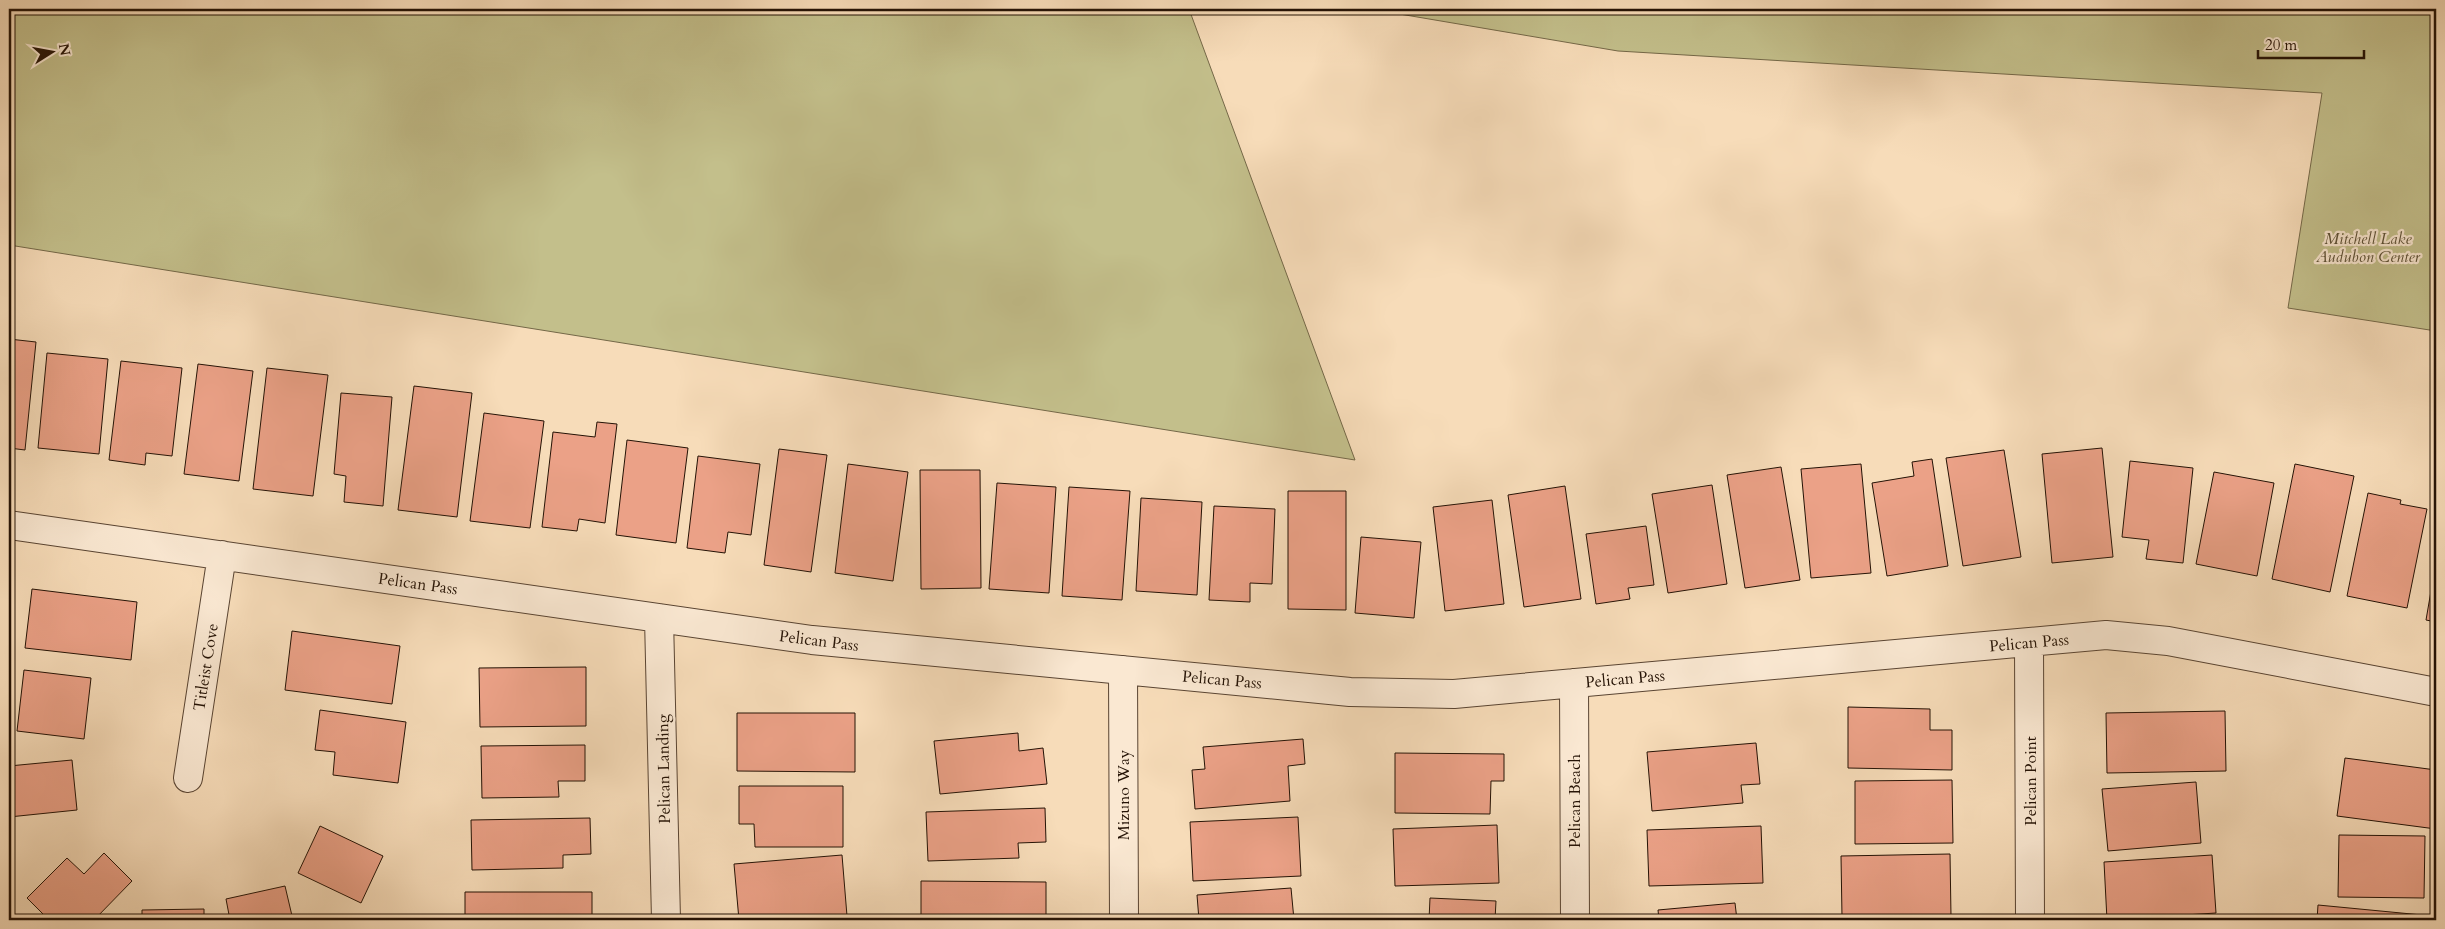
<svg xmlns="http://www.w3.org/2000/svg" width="2445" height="929" font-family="Cardo,serif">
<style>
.green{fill:#c3bf8b;stroke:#746848}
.building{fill:#eba187;stroke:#241205}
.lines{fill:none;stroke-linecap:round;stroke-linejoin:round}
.street-casing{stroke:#594432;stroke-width:30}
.street{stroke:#fae8d2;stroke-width:28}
.labels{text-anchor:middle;stroke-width:4.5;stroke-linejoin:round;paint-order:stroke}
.park-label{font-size:16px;font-style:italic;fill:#5c4f34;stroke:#fae8d2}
.street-label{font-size:16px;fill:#241205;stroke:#fae8d2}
</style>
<rect width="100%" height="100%" fill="#f7dcb9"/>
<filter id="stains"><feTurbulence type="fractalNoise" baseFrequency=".004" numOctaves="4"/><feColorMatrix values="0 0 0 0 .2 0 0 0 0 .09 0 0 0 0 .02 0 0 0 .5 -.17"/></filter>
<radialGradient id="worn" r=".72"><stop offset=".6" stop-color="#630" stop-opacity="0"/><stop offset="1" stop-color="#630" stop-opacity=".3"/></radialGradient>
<path class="green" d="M9,9H1189L1355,460L9,245Z
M1370,9H2436V331L2288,308L2322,93L1618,51Z"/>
<path class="building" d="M9,339L36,342L25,450L9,448Z
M47,353L108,359L99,454L38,448Z
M121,361L182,368L172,456L146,453L145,465L109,460Z
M198,364L253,371L239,481L184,474Z
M267,368L328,375L313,496L253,489Z
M414,386L472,393L457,517L398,510Z
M341,393L392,397L383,506L344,502L346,476L334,474Z
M484,413L544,421L530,528L470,521Z
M597,422L617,424L605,523L579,519L577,531L542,527L553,432L595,437Z
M627,440L688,448L676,543L616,535Z
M2102,448L2113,557L2052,563L2042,454Z
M779,449L827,455L811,572L764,565Z
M2004,450L2021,557L1963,566L1946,458Z
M698,456L760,464L751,535L728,532L725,553L687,548Z
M1932,459L1948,566L1887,576L1872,483L1914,476L1912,462Z
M2130,461L2193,468L2183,563L2146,559L2149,540L2122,537Z
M848,464L908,472L893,581L835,573Z
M1861,464L1871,573L1811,578L1801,469Z
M2295,464L2354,476L2330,592L2272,579Z
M1781,467L1800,580L1745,588L1727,475Z
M920,470H980L981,588L921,589Z
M2214,472L2274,483L2257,576L2196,564Z
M997,483L1056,487L1049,593L989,589Z
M1712,485L1727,584L1668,593L1652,494Z
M1565,486L1581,599L1524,607L1508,495Z
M1069,487L1130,491L1122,600L1062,596Z
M1288,491H1346V610L1288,609Z
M2368,493L2401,500L2400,504L2427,509L2407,608L2347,596Z
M1141,498L1202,502L1197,595L1136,591Z
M1492,500L1504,604L1445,611L1433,507Z
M1214,506L1275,509L1272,584L1250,583V602L1209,600Z
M1646,526L1654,585L1628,588L1630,599L1596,604L1586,534Z
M1361,537L1421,542L1414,618L1355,613Z
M2436,562V622L2426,620Z
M32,589L137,602L131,660L25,648Z
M292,631L400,646L392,704L285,690Z
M586,667V726L480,727L479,668Z
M24,670L91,678L84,739L17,731Z
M1848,707L1930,709V730H1952V770L1848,768Z
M320,710L406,722L398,783L333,775L335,752L315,750Z
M2225,711L2226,771L2107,773L2106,713Z
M737,713H855V772L737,771Z
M1018,733L1019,751L1043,748L1047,784L940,794L934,741Z
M1303,739L1305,764L1288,766L1290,801L1195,809L1192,770L1205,769L1203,747Z
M1756,743L1760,784L1741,785L1743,803L1652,811L1647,752Z
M585,745V781H558L559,797L482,798L481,746Z
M1395,753L1504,754V781H1491L1490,814L1395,813Z
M2345,758L2436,770V829L2337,816Z
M72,760L77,810L9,817V766Z
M1952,780L1953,843L1855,844V781Z
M2196,782L2201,843L2108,851L2102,789Z
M739,786H843V847H755L754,824H739Z
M1045,808L1046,842L1018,843L1019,858L928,861L926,812Z
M1298,817L1301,876L1193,881L1190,822Z
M590,818L591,854L563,855V868L472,870L471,820Z
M1497,825L1499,883L1395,886L1393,829Z
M320,826L383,856L361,903L298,873Z
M1761,826L1763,883L1649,886L1647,830Z
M2339,835L2425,836L2424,898L2338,897Z
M104,853L132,881L94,920H49L27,898L67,858L84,874Z
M1950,854L1951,916L1842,917L1841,856Z
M842,855L847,916L793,920H739L734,864Z
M2212,855L2216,913L2107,920L2104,862Z
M921,881L1046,882V917H1027V920H921Z
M285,886L293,920H230L226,899Z
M1291,888L1294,920H1199L1197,895Z
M465,892H592V920H465Z
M1430,898L1496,901L1495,920H1429Z
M1735,903L1737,920H1659L1658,910Z
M2318,905L2422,915L2421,920H2317Z
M204,909V920H142V910Z"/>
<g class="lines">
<g class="street-casing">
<path id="street" d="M9,525L812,640L1350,692L1454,694L2106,635L2168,641L2436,692
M659,618L666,920
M2029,642L2030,920
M1123,670L1124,920
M1574,683L1575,920
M188,778L222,555"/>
</g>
<use href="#street" class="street"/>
</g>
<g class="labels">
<g class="park-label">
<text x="2368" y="244">Mitchell Lake<tspan x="2368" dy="18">Audubon Center</tspan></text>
</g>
<g class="street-label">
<text transform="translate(418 583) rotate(8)" y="6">Pelican Pass</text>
<text transform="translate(819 640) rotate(7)" y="6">Pelican Pass</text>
<text transform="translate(2029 642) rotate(-5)" y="6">Pelican Pass</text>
<text transform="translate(205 667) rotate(-81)" y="6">Titleist Cove</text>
<text transform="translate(1625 678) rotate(-5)" y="6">Pelican Pass</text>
<text transform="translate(1222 679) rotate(5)" y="6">Pelican Pass</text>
<text transform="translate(663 769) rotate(-91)" y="6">Pelican Landing</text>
<text transform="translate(2030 781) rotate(-90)" y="6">Pelican Point</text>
<text transform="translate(1123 795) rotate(-90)" y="6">Mizuno Way</text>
<text transform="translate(1574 801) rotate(-90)" y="6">Pelican Beach</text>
</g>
</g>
<rect width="2445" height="929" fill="none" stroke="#f7dcb9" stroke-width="30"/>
<rect x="10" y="10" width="2425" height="909" fill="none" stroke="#241205" stroke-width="2.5"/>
<rect x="15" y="15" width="2415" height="899" fill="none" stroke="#241205"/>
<g transform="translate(52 52) rotate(79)" stroke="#fae8d2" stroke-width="4" paint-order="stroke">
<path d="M0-4L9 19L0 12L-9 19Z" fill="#241205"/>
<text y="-8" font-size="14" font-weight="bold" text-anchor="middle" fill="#241205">N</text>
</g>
<path d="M2258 50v8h106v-8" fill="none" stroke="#241205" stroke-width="2.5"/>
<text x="2265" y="50" font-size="15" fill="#241205" stroke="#fae8d2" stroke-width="4" paint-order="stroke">20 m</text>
<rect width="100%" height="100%" filter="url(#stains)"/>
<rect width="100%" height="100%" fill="url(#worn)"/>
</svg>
